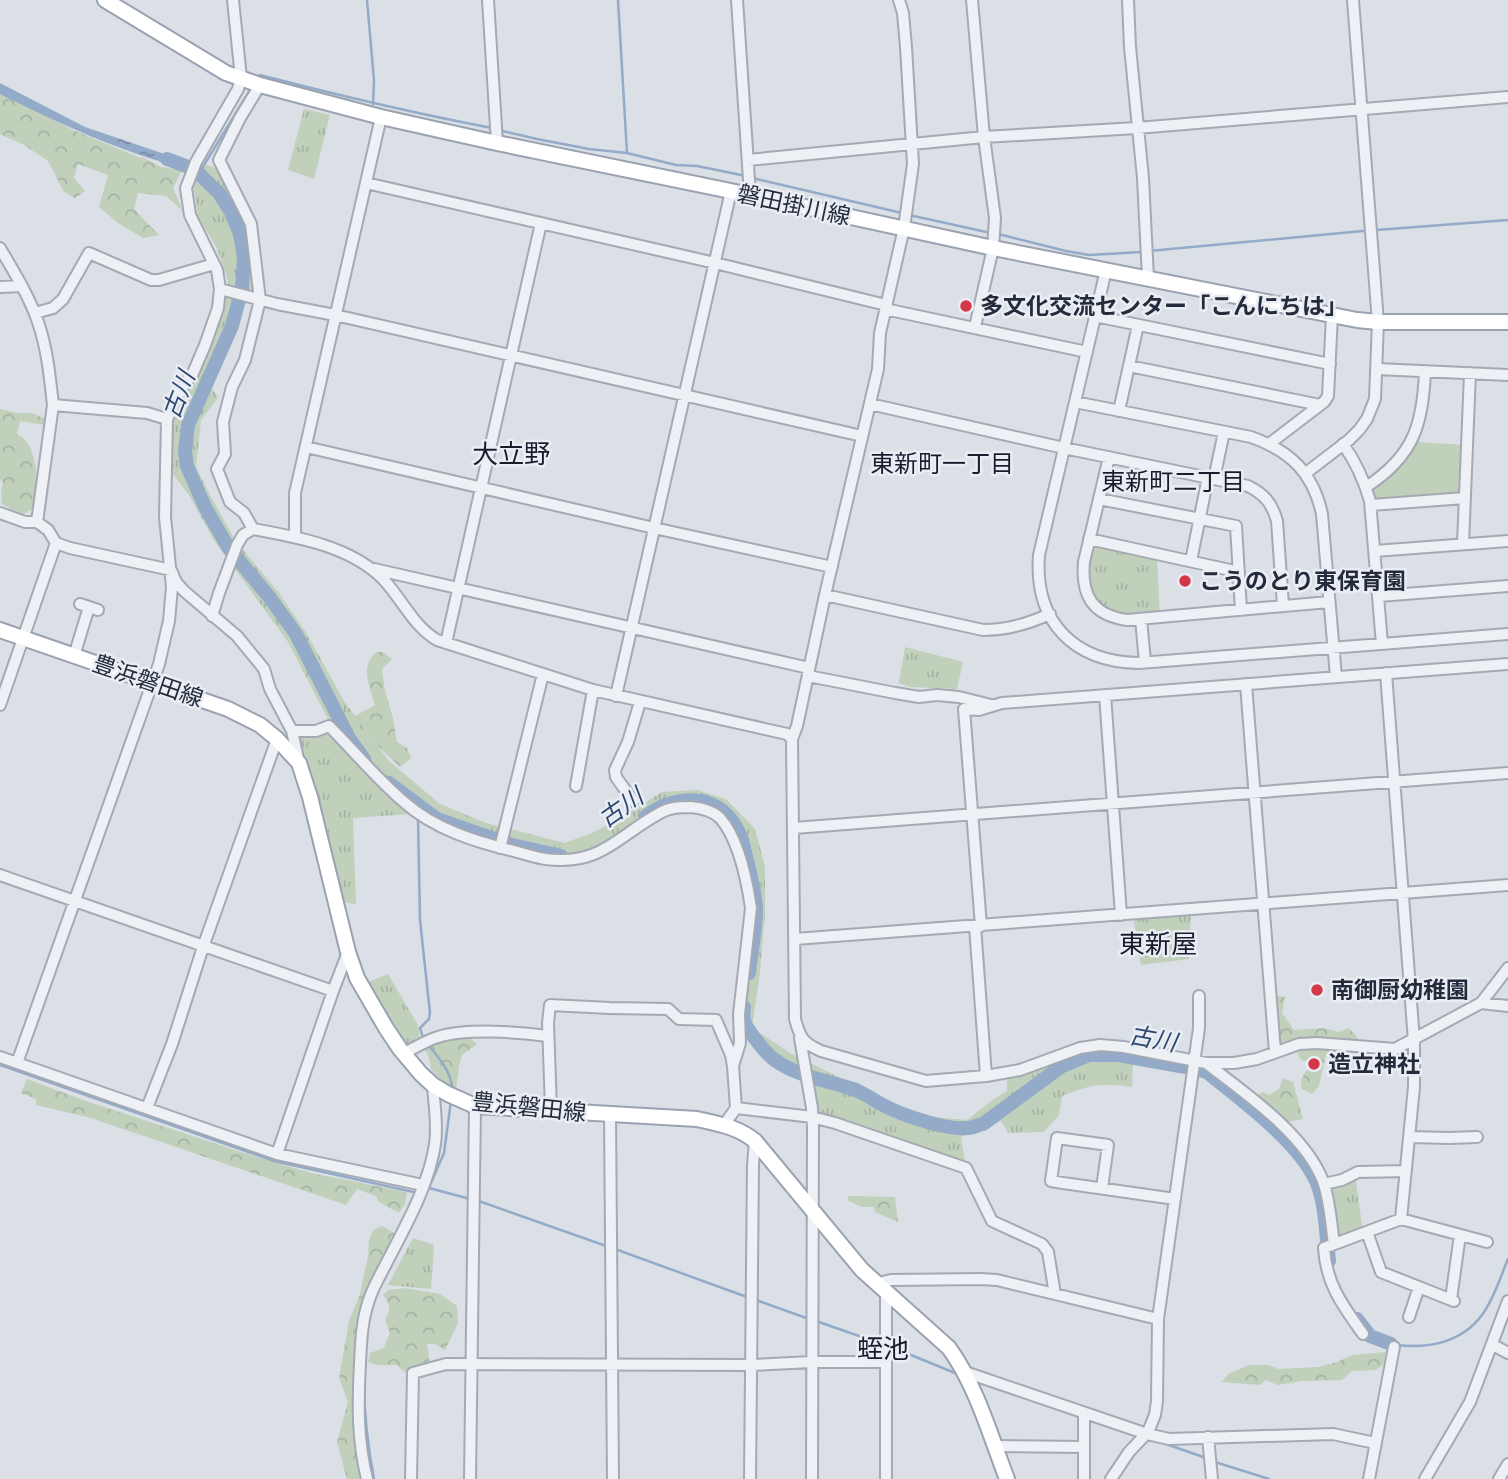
<svg xmlns="http://www.w3.org/2000/svg" width="1508" height="1479" font-family="'Source Sans 3','Noto Sans JP',sans-serif">
<style>
.grass{fill:url(#grass-tufts)}
.forest{fill:url(#forest-crowns)}
.green{fill:#c0d0bb}
.water{fill:url(#water-ripples)}
.lines{fill:none;stroke-linecap:round;stroke-linejoin:round}
.stream{stroke:#93abc8;stroke-width:2.5}
.river{stroke:#93abc8;stroke-width:14}
.minor-casing{stroke:#a4a9b3;stroke-width:14}
.major-casing{stroke:#9aa2b2;stroke-width:18}
.minor{stroke:#edf0f4;stroke-width:10}
.major{stroke:#fff;stroke-width:14}
.poi-dot{fill:#d33848;stroke:#eaeef4;stroke-width:2.5}
.labels{text-anchor:middle;stroke-width:5;stroke-linejoin:round;paint-order:stroke}
.street-label{font-size:23px;fill:#242c3c;stroke:#eaeef4}
.poi-label{font-size:23px;font-weight:bold;fill:#242c3c;stroke:#eaeef4;text-anchor:start}
.water-label{font-size:24px;font-style:italic;fill:#2d4971;stroke:#eaeef4}
.neighbourhood-label{font-size:24px;fill:#171d2d;stroke:#eaeef4}
.quarter-label{font-size:26px;fill:#171d2d;stroke:#eaeef4}
</style>
<defs>
<pattern id="grass-tufts" width="24" height="20" patternUnits="userSpaceOnUse" patternTransform="scale(1.75)"><rect width="24" height="20" fill="#c0d0bb"/><path d="M3 7l-1-3M5 7V3M7 7l1-3M15 17l-1-3M17 17v-4M19 17l1-3" fill="none" stroke="#a5b3a2"/></pattern>
<pattern id="forest-crowns" width="20" height="18" patternUnits="userSpaceOnUse" patternTransform="scale(1.75)"><rect width="20" height="18" fill="#c0d0bb"/><path d="M2 6a3 3 0 1 1 6 0M12 15a3 3 0 1 1 6 0" fill="none" stroke="#a5b3a2"/></pattern>
<pattern id="water-ripples" width="26" height="14" patternUnits="userSpaceOnUse" patternTransform="scale(1.75)"><rect width="26" height="14" fill="#93abc8"/><path d="M2 4q2-2 4 0t4 0M15 11q2-2 4 0t4 0" fill="none" stroke="#788ba4"/></pattern>
</defs>
<rect width="100%" height="100%" fill="#dbdfe6"/>
<path class="grass" d="M304,109L330,115L314,179L288,170Z
M202,163L215,168L237,195L249,222L257,290L246,292L242,304L211,387L218,398L201,420L196,467L210,495L235,540L279,593L307,634L344,701L389,761L440,804L486,823L565,843L592,833L617,820L662,792L697,790L726,799L755,829L765,867V914L760,972L752,1028L790,1053L895,1105L932,1117L967,1120L991,1101L1007,1091V1075L1103,1045L1194,1061L1193,1074L1133,1063L1132,1087C1102,1082 1090,1085 1062,1096L1059,1115L1044,1132L1008,1133L1001,1121L961,1137L966,1168L812,1117L807,1081L769,1065L740,1030L751,908L739,859L715,814H682L651,819L595,851L544,853L458,834L417,805L395,794L411,814L353,818L356,904L343,902L292,731L333,729L288,642L213,539L189,495L167,466L168,443L178,402L219,311L228,281L217,248L198,217L194,191L195,177Z
M1089,542L1157,560L1160,617L1104,614L1087,595Z
M905,647L963,662L957,689L911,687L899,683Z
M1191,913L1189,959L1141,965L1133,914Z
M388,974L418,1025L420,1039L404,1049L366,983Z
M1355,1174L1363,1233L1333,1240L1324,1184Z
M413,1238L434,1245L431,1289L388,1285Z"/>
<path class="forest" d="M0,92L73,130L138,157L144,158L161,167L182,170L173,188L183,211L166,196L138,193L134,209L159,235L143,238L118,223L99,207L108,175L78,164L74,178L85,191L75,198L64,192L48,161L24,145L0,134Z
M0,409L17,413H31L46,419L50,426L20,421L17,434C20,436 24,438 26,441C38,456 38,489 36,507L22,515L2,504L1,493L3,482L0,480Z
M377,652H383L392,659L382,669L385,691L393,718L397,742L407,748L411,758L400,767L377,745L355,716L375,705C370,687 359,665 377,652Z
M1270,994L1285,997L1282,1013L1294,1030L1324,1028L1338,1032L1349,1028L1358,1038L1354,1043L1394,1052L1326,1054L1319,1086L1312,1094L1302,1089L1301,1080L1306,1071L1319,1067V1060L1303,1061L1299,1057L1297,1049H1275Z
M449,1035L470,1038L477,1044L462,1055L459,1066L456,1090L443,1083L431,1069L429,1057L423,1047Z
M1283,1078L1293,1082L1303,1119L1284,1123L1258,1095L1263,1092L1269,1095L1279,1089Z
M27,1079L83,1100L241,1152L311,1173L407,1192L405,1204L399,1213L379,1202L376,1196L357,1189L346,1205L91,1118L36,1105V1099L21,1093Z
M849,1196L895,1197L898,1222L875,1212L874,1207H862L847,1200Z
M382,1226L396,1234L369,1300L357,1409L368,1479H347L337,1442L348,1402L339,1378L349,1321L360,1294L368,1256L369,1240L373,1230Z
M404,1288L440,1294L457,1306L458,1323L445,1350L435,1344H427L430,1365L404,1372L397,1365H377L368,1362L370,1353L384,1348L390,1333L385,1320C391,1307 391,1306 383,1295L388,1290Z
M1386,1352L1383,1365L1376,1370L1352,1371L1342,1380L1302,1381L1278,1385L1266,1380L1260,1385L1222,1382L1228,1374L1249,1365H1268L1279,1369L1318,1367L1337,1362L1352,1355Z"/>
<path class="green" d="M1416,442L1464,445L1461,490L1457,494L1379,501L1373,497L1372,489L1397,467Z"/>
<path class="water" d="M0,83L85,127L188,162L184,168C118,151 60,124 0,94Z"/>
<g class="lines">
<path class="stream" d="M367,0L374,80L373,104
M618,0L627,153
M258,78L260,75C337,95 413,113 492,128
M498,130L537,139L589,149L627,153L676,165L697,166L746,176
M199,173L252,87
M752,178L902,213
M909,215L991,233
M1376,230L1508,220
M998,234L1066,251L1089,255L1142,252
M1149,251L1363,231
M418,818L420,920L430,1013L429,1019L420,1028L423,1038
M429,1046C441,1060 451,1072 453,1091
M0,1065L274,1161L418,1193
M429,1188L470,1199
M427,1192L444,1153L451,1101
M476,1200L609,1247
M615,1249L747,1297
M756,1300L809,1319
M816,1321L882,1344
M1397,1345C1429,1349 1462,1342 1482,1315C1494,1299 1500,1278 1508,1259
M889,1346L955,1373
M364,1382C364,1414 368,1447 374,1479
M1166,1444L1206,1458
M1215,1462L1269,1479"/>
<path class="river" d="M167,159L194,169L219,193L231,212L240,234L244,257L242,288L232,326L188,425L185,451L187,466L205,507L228,547L270,598L296,634L349,738L364,759
M389,783L437,819L512,845L561,856
M646,816C678,792 723,793 740,835C743,841 744,849 746,856C750,873 755,891 756,909C756,930 751,952 749,973
M744,1007C742,1021 745,1025 753,1036C760,1045 766,1054 775,1060C798,1077 829,1081 856,1090C867,1095 878,1103 889,1108C908,1117 947,1130 967,1128C972,1128 978,1125 983,1124L1062,1066L1089,1055H1118L1197,1069L1207,1072C1241,1100 1298,1141 1316,1181C1326,1204 1326,1236 1329,1261
M1357,1319L1370,1336L1391,1344"/>
<g class="minor-casing">
<path id="minor" d="M488,0L497,143
M737,0L750,195
M972,0L984,137L995,218L993,248L975,327
M1128,0L1130,47L1143,178L1148,278
M748,160L984,137L1137,128L1508,97
M366,183L715,263L886,305
M0,248C14,272 29,296 38,322C47,348 50,377 53,405L37,522
M1106,270L1039,555C1034,621 1073,662 1139,663L1508,634
M0,287L22,286
M220,289L277,304L335,315L862,436
M885,309L1087,352
M35,313L53,308L63,299L89,253L151,280H159L214,264
M1095,316L1330,364
M1129,366L1320,405
M1377,369L1508,375
M1075,402L1251,437C1291,451 1313,473 1322,514L1336,677
M870,404L1064,448L1248,486C1264,494 1272,503 1277,521L1283,606
M53,405L147,413L167,419
M1119,411L1138,325
M1269,444L1324,402L1328,396L1332,315
M1343,444C1356,462 1364,480 1370,501L1382,644
M306,447L654,528L832,567
M1109,457L1084,562C1081,595 1092,615 1127,620L1329,602
M1306,473L1349,440L1359,430L1367,419L1375,399L1378,322L1353,0
M1214,479L1224,432
M1366,487C1414,456 1423,424 1425,371
M1099,499L1236,526L1241,610
M1371,505L1465,498
M0,513L25,522H37L48,530L56,543L70,548L171,570L176,582L184,591L237,636L264,669L270,689L292,731L299,763
M253,529L244,513L230,502L217,469L225,454L223,422L232,387L245,360L260,300L251,224L219,160L240,118L260,85
M295,536V493L381,117
M1089,539L1239,572
M1463,544L1470,373
M1375,551L1508,541
M1191,561L1208,477
M374,569L809,668
M825,595L983,630C1007,630 1027,624 1050,614
M1379,596L1508,586
M80,604L98,610
M212,616L219,593L237,545L243,535L253,529C297,537 350,546 383,579C402,599 413,626 437,640L593,690L787,734L792,739L795,1019C800,1038 803,1043 821,1051L926,1081L986,1076L1020,1070L1080,1048L1100,1045L1124,1047L1206,1063H1234L1257,1059L1299,1044L1317,1043L1395,1049L1481,1003L1508,1006
M1141,619L1145,662
M446,643L541,223
M74,656L89,607
M1386,673L1414,1041V1087L1401,1219
M808,676L895,693L919,697L937,695L959,697L991,705
M1246,684L1275,1052
M1105,695L1121,915
M616,696L731,191
M0,705L56,543
M292,731H316L329,726C354,751 377,779 404,802C434,829 476,842 514,851C524,854 535,857 545,859C602,866 617,836 660,813C670,807 680,807 691,807C701,808 712,810 720,818C738,838 747,881 751,908L739,1014L740,1043L733,1066
M792,739L797,726L825,595L878,369L880,333L904,228L913,164L906,47L903,13L899,0
M576,786L593,690
M633,801L616,777L615,770L628,742L640,702
M794,828L1508,773
M500,848L543,674
M0,875L333,991
M975,926L986,1076
M981,926L964,709L979,710L1002,703L1508,664
M795,939L1508,885
M1481,1003L1508,968
M800,1038L812,1108L813,1128L812,1479
M404,1053C415,1048 427,1040 438,1037C466,1028 519,1032 548,1036
M0,1057L277,1154L423,1185
M17,1063L159,664L169,621L172,587L165,517L167,419L182,388L193,373L205,345L218,308L220,289L217,270L190,215L186,188L196,162L238,89L241,78L233,0
M1206,1063C1245,1093 1305,1134 1323,1181C1330,1201 1331,1223 1334,1244
M147,1108L172,1044L203,947L277,739
M551,1110L548,1023L550,1005L610,1008L668,1009L679,1019L716,1020L731,1055L733,1066L736,1108
M610,1115L613,1479
M724,1125L736,1108L812,1117L835,1123L966,1168L992,1221L1042,1244L1048,1252L1055,1294
M1409,1137L1449,1138L1477,1137
M277,1154L333,991L348,952
M1324,1184L1342,1180L1358,1172L1406,1171
M1102,1188L1108,1145L1057,1138L1051,1181L1063,1183L1175,1199
M1367,1232L1381,1272L1454,1301
M878,1283L891,1280L980,1279L997,1280L1158,1319
M886,1290V1479
M1451,1299L1460,1235
M1409,1317L1419,1287
M1363,1334C1343,1306 1326,1284 1324,1248L1401,1219L1487,1242
M1493,1345L1508,1353
M965,1372L1147,1434L1169,1439L1333,1434L1375,1443
M1208,1437L1212,1479
M995,1446L1084,1447
M367,1479C357,1438 358,1404 360,1363C361,1341 362,1320 369,1300C373,1287 381,1274 387,1262C406,1225 429,1185 435,1144C438,1125 434,1104 433,1085
M411,1479L413,1373L446,1364L752,1365L811,1362H886
M470,1479L475,1106
M750,1479L753,1165L755,1141
M1084,1479V1413
M1111,1479L1129,1452L1148,1432L1155,1415L1157,1401L1158,1319L1199,1028V996
M1369,1479L1394,1347
M1425,1479L1470,1402L1508,1301
M1499,1479L1508,1464"/>
</g>
<g class="major-casing">
<path id="major" d="M105,0L226,73L260,85L381,117L497,143L750,195L993,248L1357,320L1378,322H1508
M0,630L228,709L260,725L277,739L299,763L310,797L348,952L357,978L386,1028L400,1049L421,1074L433,1085L448,1094L475,1106L697,1119C719,1124 738,1127 755,1141L862,1270L949,1348C977,1387 990,1435 1007,1479"/>
</g>
<use href="#minor" class="minor"/>
<use href="#major" class="major"/>
</g>
<g class="poi-dot">
<circle cx="966" cy="306" r="7"/>
<circle cx="1185" cy="581" r="7"/>
<circle cx="1317" cy="990" r="7"/>
<circle cx="1314" cy="1064" r="7"/>
</g>
<g class="labels">
<g class="street-label">
<text transform="translate(794 205) rotate(12)" y="8">磐田掛川線</text>
<text transform="translate(148 681) rotate(19)" y="8">豊浜磐田線</text>
<text transform="translate(529 1107) rotate(6)" y="8">豊浜磐田線</text>
</g>
<g class="poi-label">
<text x="980" y="314">多文化交流センター「こんにちは」</text>
<text x="1199" y="589">こうのとり東保育園</text>
<text x="1331" y="998">南御厨幼稚園</text>
<text x="1328" y="1072">造立神社</text>
</g>
<g class="water-label">
<text transform="translate(179 395) rotate(-69)" y="8">古川</text>
<text transform="translate(621 808) rotate(-35)" y="8">古川</text>
<text transform="translate(1153 1039) rotate(10)" y="8">古川</text>
</g>
<g class="neighbourhood-label">
<text x="942" y="472">東新町一丁目</text>
<text x="1173" y="490">東新町二丁目</text>
</g>
<g class="quarter-label">
<text x="511" y="463">大立野</text>
<text x="1158" y="953">東新屋</text>
<text x="883" y="1358">蛭池</text>
</g>
</g>
</svg>
